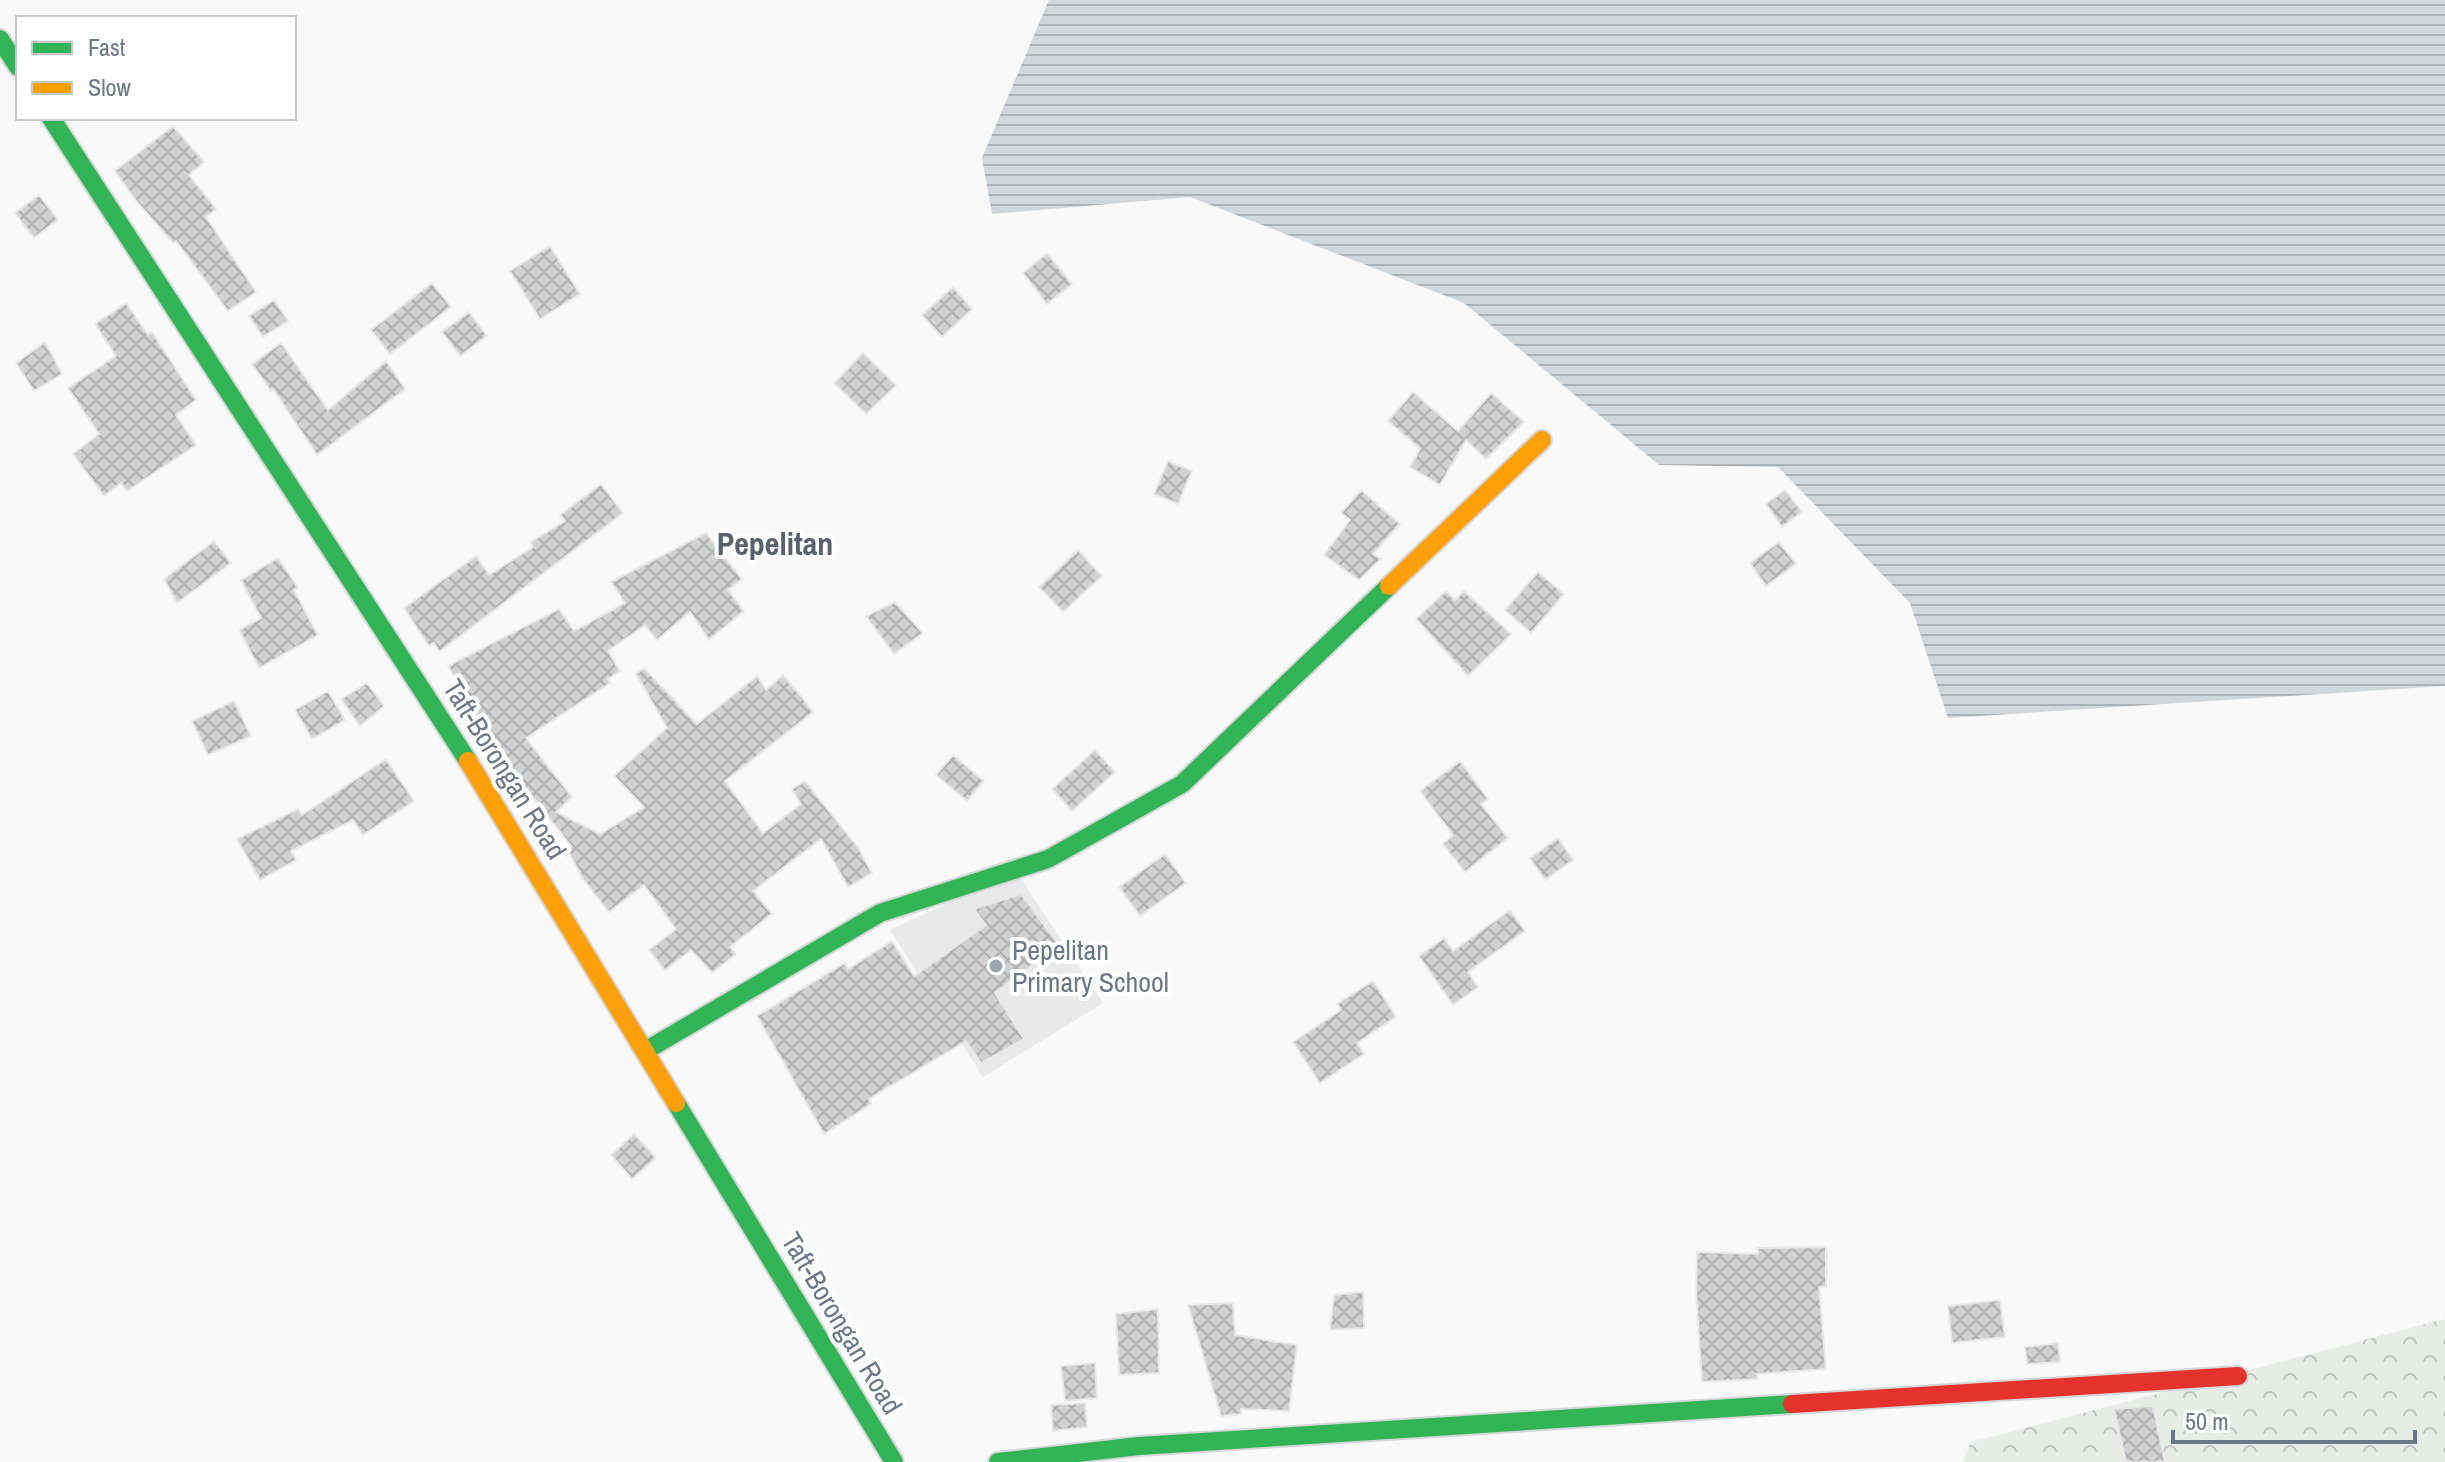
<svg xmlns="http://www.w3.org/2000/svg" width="2445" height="1462" font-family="'Archivo Narrow',sans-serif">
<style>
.built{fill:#e8e9ea}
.forest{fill:url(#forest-crowns)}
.water{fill:url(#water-rules)}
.building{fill:url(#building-cross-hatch);stroke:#e8e8e8;stroke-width:2}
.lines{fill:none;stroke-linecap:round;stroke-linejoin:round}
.fast-casing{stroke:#d5d6d7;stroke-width:22}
.slow-casing{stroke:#d5d6d7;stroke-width:22}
.jam-casing{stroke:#d5d6d7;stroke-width:22}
.fast{stroke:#30b455;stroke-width:18}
.slow{stroke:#ff9f0a;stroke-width:18}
.jam{stroke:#e5322d;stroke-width:18}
.poi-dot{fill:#9ca5af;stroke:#fff;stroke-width:3}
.labels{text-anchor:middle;stroke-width:8;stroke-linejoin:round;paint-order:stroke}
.street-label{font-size:28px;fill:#6a7887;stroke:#fff}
.poi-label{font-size:28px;fill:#6a7887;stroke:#fff;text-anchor:start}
.quarter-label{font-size:32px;font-weight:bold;fill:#58626d;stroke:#fff}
</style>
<defs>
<pattern id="forest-crowns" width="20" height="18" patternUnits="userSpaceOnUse" patternTransform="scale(2)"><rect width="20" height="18" fill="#e8ece7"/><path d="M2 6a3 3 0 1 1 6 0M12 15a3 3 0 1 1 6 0" fill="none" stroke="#c0c4c1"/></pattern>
<pattern id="water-rules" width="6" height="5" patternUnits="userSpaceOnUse" patternTransform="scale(2)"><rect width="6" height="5" fill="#d0d6da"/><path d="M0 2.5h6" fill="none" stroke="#adb2b6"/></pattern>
<pattern id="building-cross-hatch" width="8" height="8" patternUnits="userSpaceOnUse" patternTransform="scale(2)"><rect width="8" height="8" fill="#d0d1d2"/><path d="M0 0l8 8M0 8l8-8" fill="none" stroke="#adaeb0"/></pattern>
</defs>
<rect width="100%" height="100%" fill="#f9f9f9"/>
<path class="built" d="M1016,871L1103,1003L983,1077L890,930Z"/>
<path class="forest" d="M2445,1319V1462H1962L1971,1442Z"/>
<path class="water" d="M1049,0H2445V686L1948,718L1910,603L1778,467L1659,465L1464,303L1190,197L992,214L982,158Z"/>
<path class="building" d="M173,126L204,162L189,175L216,209L206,217L256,292L228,311L176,241L173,243L137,202L115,171Z
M39,195L58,220L34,238L15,213Z
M550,246L580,294L540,319L510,271Z
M1047,253L1072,284L1047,304L1023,273Z
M432,283L451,307L390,354L371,330Z
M953,287L972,309L942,337L922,315Z
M274,300L288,321L263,337L249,316Z
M126,303L148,335L152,332L196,400L176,415L196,445L127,491L121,483L104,496L73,454L99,434L68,388L116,356L95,324Z
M469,312L487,336L460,356L442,332Z
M45,342L62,374L34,391L16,363Z
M281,343L328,410L386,361L405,389L317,455L273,389L271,391L252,364Z
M863,353L896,385L866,414L834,383Z
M1413,392L1458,431L1491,393L1524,422L1486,459L1466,440L1440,485L1410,467L1420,449L1388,421Z
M1168,461L1192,471L1178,504L1154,494Z
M601,484L623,513L439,652L434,643L429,646L404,608L476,556L489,575L533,547L531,542L565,521L560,515Z
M1361,490L1400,524L1373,554L1381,559L1359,580L1324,555L1350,520L1341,513Z
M1785,490L1802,512L1782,527L1766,504Z
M706,533L742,579L728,590L744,611L709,640L690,612L657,640L645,625L608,651L620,671L608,679L610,683L526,738L572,797L556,812L600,834L644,807L614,776L667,728L636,674L644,668L697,724L757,676L766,690L783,675L800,695L813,712L725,781L763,833L801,804L792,789L805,781L859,849L872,873L848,887L821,839L753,891L772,914L730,947L736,954L712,973L691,950L665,970L649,950L676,929L644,885L609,912L583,879L567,849L571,846L497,751L493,754L475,726L480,722L448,666L559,609L574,631L625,603L611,582Z
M214,541L231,563L177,603L164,579Z
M1779,542L1796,564L1766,586L1750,563Z
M1078,550L1102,576L1063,612L1039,587Z
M278,558L298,588L294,590L318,635L259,668L239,630L261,618L241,580Z
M1538,572L1564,594L1531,633L1505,610Z
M1446,591L1455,600L1464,591L1511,634L1468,676L1416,619Z
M895,602L923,633L894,654L866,616Z
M367,683L384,706L360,726L341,699Z
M328,691L345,720L312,739L295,710Z
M234,701L251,736L208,755L192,721Z
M1095,750L1115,772L1072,811L1052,789Z
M953,755L984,781L967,801L936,775Z
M386,759L414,801L363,835L353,820L291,851L296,860L260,880L237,839L298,809L302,815Z
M1460,761L1488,799L1481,804L1508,838L1465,872L1443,844L1453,835L1420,791Z
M1558,838L1573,860L1545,880L1530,858Z
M1165,854L1186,883L1140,916L1119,887Z
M1021,894L1059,945L995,993L1024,1039L981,1063L966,1041L869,1099L871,1104L824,1134L757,1016L845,963L848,969L892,941L914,976L986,925L974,909Z
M1510,910L1525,931L1468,972L1478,987L1453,1005L1419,956L1444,938L1453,951Z
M1373,981L1396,1017L1357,1043L1364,1054L1320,1083L1293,1042L1341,1010L1337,1004Z
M634,1134L656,1158L632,1179L611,1155Z
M1826,1247V1287H1819L1826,1369L1757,1374V1379L1702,1382L1696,1291L1697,1252L1758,1254V1248Z
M1363,1292L1364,1328L1330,1330L1334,1295Z
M2000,1300L2005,1337L1952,1343L1948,1306Z
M1233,1303L1235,1335L1297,1345L1289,1411L1241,1409V1414L1221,1416L1188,1305Z
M1158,1309L1159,1373L1119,1375L1116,1314Z
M2058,1343L2060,1362L2027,1364L2025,1347Z
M1095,1363L1097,1398L1065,1401L1061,1366Z
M1085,1403L1087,1427L1053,1431L1051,1405Z
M2153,1406L2165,1462H2126L2114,1409Z"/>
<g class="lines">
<g class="fast-casing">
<path id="fast" d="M0,39L18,67
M51,118L468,761
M645,1051L880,913L1048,859L1182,784L1389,586
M676,1103L894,1462
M998,1462L1139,1446L1792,1404"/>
</g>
<g class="slow-casing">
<path id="slow" d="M1389,586L1542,440
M468,761L676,1103"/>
</g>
<g class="jam-casing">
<path id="jam" d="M1792,1404L2238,1376"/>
</g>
<use href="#fast" class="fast"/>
<use href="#slow" class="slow"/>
<use href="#jam" class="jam"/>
</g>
<circle class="poi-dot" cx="996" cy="966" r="8"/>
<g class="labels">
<g class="street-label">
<text transform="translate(505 769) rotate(58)" y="10">Taft-Borongan Road</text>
<text transform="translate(842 1323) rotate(59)" y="10">Taft-Borongan Road</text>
</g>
<g class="poi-label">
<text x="1012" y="960">Pepelitan<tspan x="1012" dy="32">Primary School</tspan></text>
</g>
<g class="quarter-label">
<text x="775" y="555">Pepelitan</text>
</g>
</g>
<rect x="16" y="16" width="280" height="104" fill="#ffffff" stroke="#c3c9cf" stroke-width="2"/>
<rect x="32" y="42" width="40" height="12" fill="#30b455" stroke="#c3c9cf" stroke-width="2"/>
<text x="88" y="56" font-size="24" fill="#6a7887">Fast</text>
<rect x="32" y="82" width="40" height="12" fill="#ff9f0a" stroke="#c3c9cf" stroke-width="2"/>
<text x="88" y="96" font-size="24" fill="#6a7887">Slow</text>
<path d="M2173 1430v12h242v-12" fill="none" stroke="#6a7887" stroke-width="4"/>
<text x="2185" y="1430" font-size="24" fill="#6a7887" stroke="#ffffff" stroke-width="6" paint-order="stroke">50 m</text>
</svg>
